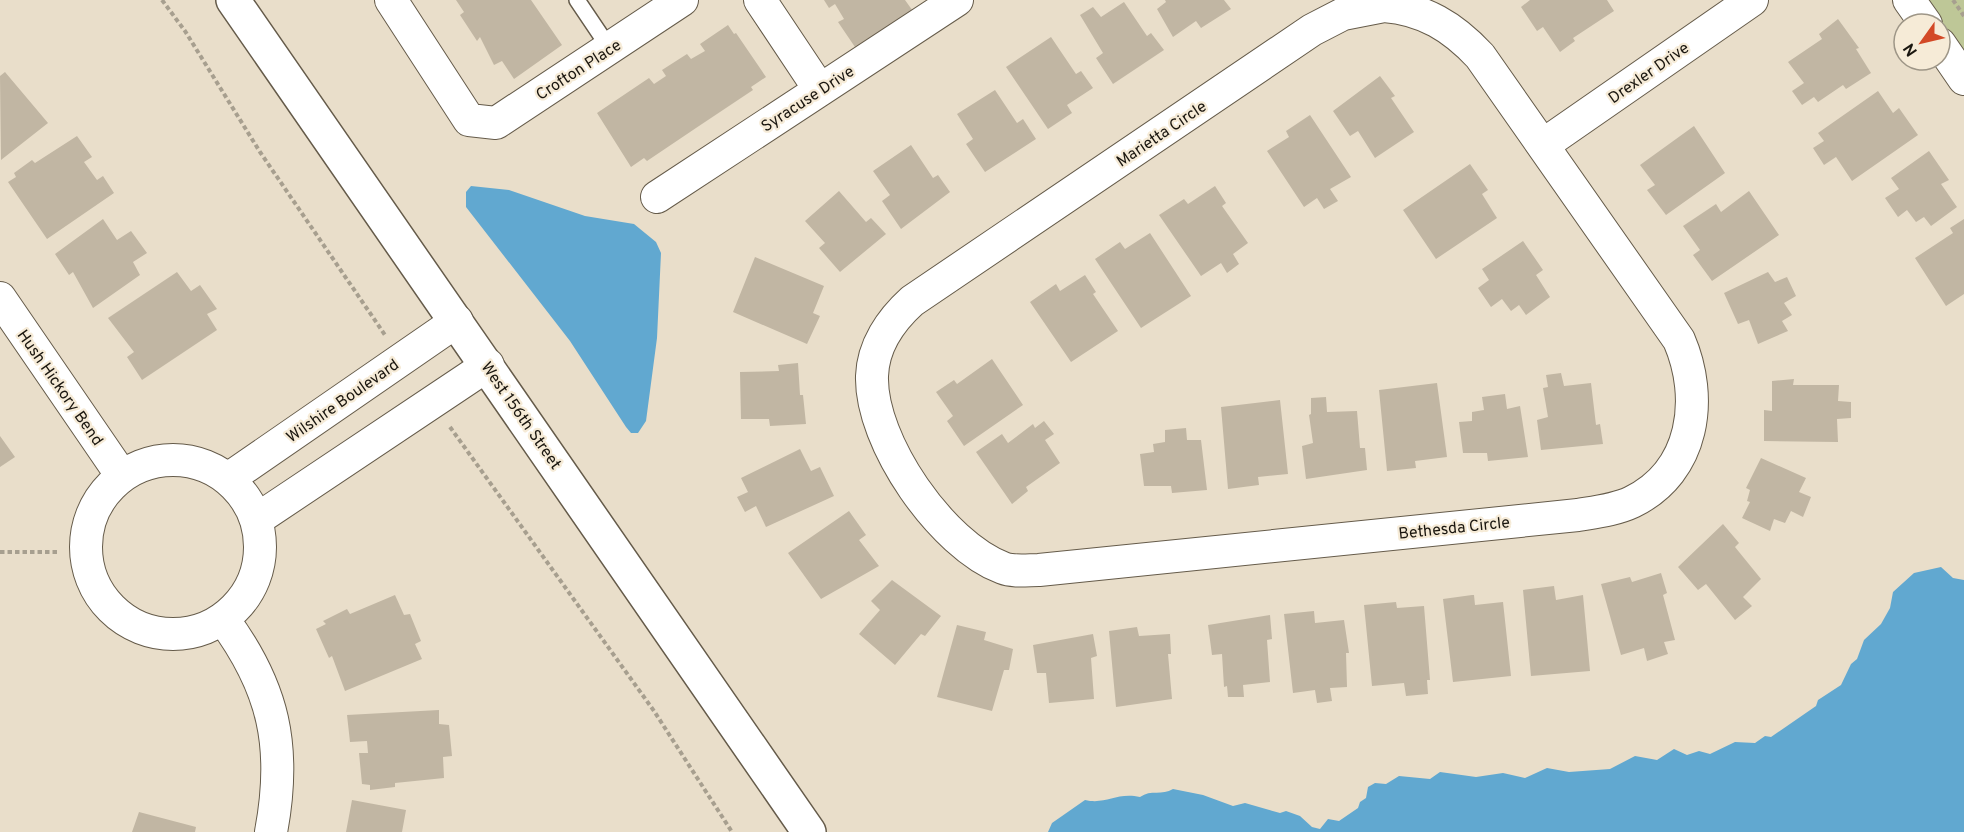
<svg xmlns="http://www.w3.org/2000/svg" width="1964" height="832" font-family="Overpass,sans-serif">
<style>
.green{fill:#bec797}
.water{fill:#61a8d0}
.building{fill:#c1b6a3}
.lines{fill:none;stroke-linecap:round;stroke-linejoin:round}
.service-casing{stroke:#655b4a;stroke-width:18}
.minor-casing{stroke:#655b4a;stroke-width:34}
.tertiary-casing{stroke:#655b4a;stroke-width:36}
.path{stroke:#a79f8f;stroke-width:4;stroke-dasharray:4.5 3;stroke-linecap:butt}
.service{stroke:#fff;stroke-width:15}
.minor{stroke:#fff;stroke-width:32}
.tertiary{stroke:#fff;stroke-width:33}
.labels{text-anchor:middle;stroke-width:4.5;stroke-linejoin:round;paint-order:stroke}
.street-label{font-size:16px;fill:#1a160f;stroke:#f6ebd7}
</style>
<rect width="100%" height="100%" fill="#e9deca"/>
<path class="green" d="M1916,0H1964V71Z"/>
<path class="water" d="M471,186L509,190L585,216L634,224L656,242L661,253L657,338L646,421L638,433H631L626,427L570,341L466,207V192Z
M1941,567L1953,578L1964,580V832H1048L1052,823L1085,800C1106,805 1116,792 1140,797C1151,789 1162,796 1173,789L1203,795L1233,806L1245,803L1280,813L1286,811L1300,816L1312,827L1320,829L1328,819L1339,821L1358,808L1360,802L1366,798L1368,787L1375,783L1386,784L1399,776L1430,779L1440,772L1476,777L1503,773L1525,778L1547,768L1569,772L1610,769L1635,756L1657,760L1674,749L1687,755L1699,751L1710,754L1735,742L1755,743L1765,736L1771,737L1816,706L1818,700L1841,685L1851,664L1857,659L1864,640L1881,624L1890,608L1893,592L1914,573Z"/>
<path class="building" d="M456,0H531L562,45L514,79L502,61L494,65L480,37L477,41L460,15L464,12Z
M824,0H905L915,14L857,50L838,22L844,19L835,4L829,8Z
M1165,0H1224L1231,9L1201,28L1196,21L1173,37L1157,9L1166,2Z
M1530,0H1607L1614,11L1573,38L1575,41L1560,52L1543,27L1537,31L1521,7Z
M1124,2L1147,36L1151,33L1164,50L1113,84L1096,58L1103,53L1080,15L1093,7L1101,17Z
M1838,19L1859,48L1856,49L1871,73L1846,89L1843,85L1818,102L1814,97L1802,105L1792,91L1804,83L1788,62L1822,39L1819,34Z
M728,25L734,34L736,33L766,77L751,87L753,90L696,128L647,161L644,158L631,167L597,113L649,78L654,84L666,76L662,70L687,54L691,59L705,51L700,44Z
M1051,37L1076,74L1081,71L1093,88L1067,105L1072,113L1048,129L1006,67Z
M5,72L48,123L1,160L0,76Z
M1380,76L1395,96L1391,98L1414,132L1375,158L1358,131L1350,136L1333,111Z
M995,90L1017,123L1023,119L1036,139L985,172L966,144L973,139L957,114Z
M1878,91L1893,113L1899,108L1918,135L1852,181L1836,157L1824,165L1813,148L1824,141L1818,133Z
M1310,115L1351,177L1330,189L1338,201L1324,209L1317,198L1304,207L1267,151L1289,137L1286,131Z
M1694,126L1725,173L1666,215L1647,190L1655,185L1640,165Z
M77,136L92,157L84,162L97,180L103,176L114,193L47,239L8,182L16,177L14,173L32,160L35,163Z
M911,145L933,178L938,175L950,192L901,229L882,201L890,195L873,171Z
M1929,151L1949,180L1941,184L1957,207L1931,226L1924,217L1916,222L1907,210L1898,217L1885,198L1899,189L1891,178Z
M1470,164L1488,190L1482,194L1497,218L1436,259L1403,210Z
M1215,186L1226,203L1222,206L1248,243L1233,254L1239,264L1227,273L1221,263L1201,276L1159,215L1184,199L1188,204Z
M839,191L866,222L871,218L886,234L840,272L819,248L825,243L805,221Z
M1749,191L1779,235L1712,281L1693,255L1700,250L1683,226L1716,204L1721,212Z
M103,219L117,240L131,231L147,253L133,262L140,275L93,308L73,272L69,275L55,254Z
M1964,219V294L1946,306L1915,258L1953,233L1950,228Z
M1150,233L1191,296L1141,328L1095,259L1120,242L1125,249Z
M1523,241L1543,270L1536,275L1550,297L1526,315L1519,305L1511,311L1502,299L1491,307L1478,288L1489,280L1482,269Z
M755,257L824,286L813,313L820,316L807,344L733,312Z
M177,272L191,291L200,285L217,309L207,314L217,330L142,380L127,357L134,352L108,318Z
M1768,272L1775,282L1787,277L1796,296L1784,303L1792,315L1782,321L1788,331L1758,344L1749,320L1738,324L1724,293Z
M1085,275L1096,292L1093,294L1118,331L1071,362L1030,302L1056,284L1060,291Z
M992,359L1023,405L964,446L947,421L953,416L936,392L954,380L957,384Z
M798,363L800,395H803L806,424L770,426L769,419H741L740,372L779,371L778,365Z
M1561,373L1564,386L1591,383L1596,425L1600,424L1603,444L1541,450L1537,420L1548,417L1543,388L1548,387L1546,375Z
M1794,379L1793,385H1839L1838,401L1851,402V418L1837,419L1838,442L1764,441V410L1772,411V381Z
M1437,383L1447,457L1415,461L1416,468L1387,471L1379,390Z
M1505,394L1507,409L1520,406L1528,457L1488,461L1487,453H1463L1459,422L1472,421V412L1484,410L1482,397Z
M1326,397L1327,412L1357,411L1360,448H1365L1367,470L1306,479L1302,446L1313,443L1309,415L1311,414V398Z
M1280,400L1288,474L1258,477L1259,485L1228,489L1221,407Z
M1044,421L1054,434L1045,440L1060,463L1026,487L1028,491L1012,504L976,452L1002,434L1008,443L1033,424L1035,428Z
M1186,428L1187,440H1201L1207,490L1172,493L1171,486H1144L1140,454L1154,452L1153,444L1165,442V430Z
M0,436L15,457L0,467Z
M800,449L811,471L820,467L834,496L766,527L756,506L745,512L737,497L748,492L741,478Z
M1761,458L1806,478L1799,492L1811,497L1803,517L1791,511L1785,523L1774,519L1770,531L1742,518L1750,502L1747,501L1750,490L1746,488Z
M849,511L866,535L859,540L879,566L821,599L788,553Z
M1723,524L1739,543L1735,547L1761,579L1743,597L1752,606L1735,620L1706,584L1698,590L1678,567Z
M1661,573L1667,593L1663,595L1675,640L1664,642L1668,654L1647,661L1644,648L1621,655L1601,584L1630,577L1632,582Z
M892,580L941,616L925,636L921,634L895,665L859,634L880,610L871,601Z
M1554,586L1556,600L1583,595L1590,671L1531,676L1523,590Z
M395,595L404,615L410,614L421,641L415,644L422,659L345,691L332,656L329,658L316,629L326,624L323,621L347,609L350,614Z
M1472,595H1474L1475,605L1503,602L1511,676L1453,682L1443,599Z
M1396,602L1397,608L1424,606L1430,680H1427L1428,694L1406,696L1404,683L1372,686L1364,605Z
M1314,611L1315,623L1344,620L1349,653H1346L1347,687L1330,688L1332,701L1317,703L1315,690L1293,693L1284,614Z
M1270,615L1272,639L1267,640L1270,682L1243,685L1244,697H1228L1227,686L1224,687L1222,654L1212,655L1208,625Z
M957,625L986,632L984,640L1013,649L1009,670H1004L992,711L937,697Z
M1137,627L1139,636L1170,634L1171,654H1168L1172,699L1116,707L1109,631Z
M1093,634L1097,656L1091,658L1094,699L1049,703L1046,673H1037L1033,645Z
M439,710V724L449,725L452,756L443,757L444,778L395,783V787L370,790V785L362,784L359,753H368L367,741L350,742L347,715Z
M352,800L406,810L402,832H346Z
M139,812L196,827L195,832H132Z"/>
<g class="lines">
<g class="service-casing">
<path id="service" d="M577,0L610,49"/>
</g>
<g class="minor-casing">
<path id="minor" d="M391,0L469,120L496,123L682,0
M760,0L820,90
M1909,0L1926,24
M1384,6C1424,9 1453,27 1480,56L1679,340C1704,398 1695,471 1632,502C1615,510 1596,512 1578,515L1039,570C1028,570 1013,572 1003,568C942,545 870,442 872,376C873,346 891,320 912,301L1312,30L1343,14Z
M1940,44L1964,79
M1543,145L1752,0
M657,197L957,0
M0,298L122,476
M86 547a87 87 0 1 1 174 0a87 87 0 1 1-174 0Z
M228,479L457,321
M256,520L488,365
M223,619C274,688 287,747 271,832"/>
</g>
<g class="tertiary-casing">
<path id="tertiary" d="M233,0L809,832"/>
</g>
<path class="path" d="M162,0L185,31L260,152L385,335
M1953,0L1964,16
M450,427L654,711L732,832
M0,552H60"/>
<use href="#service" class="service"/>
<use href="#minor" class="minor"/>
<use href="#tertiary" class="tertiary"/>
</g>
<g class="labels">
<g class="street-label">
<text transform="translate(578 69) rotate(-33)" y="6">Crofton Place</text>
<text transform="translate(1648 72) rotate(-35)" y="6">Drexler Drive</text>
<text transform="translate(807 98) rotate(-33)" y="6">Syracuse Drive</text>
<text transform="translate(1161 133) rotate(-34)" y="6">Marietta Circle</text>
<text transform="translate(61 387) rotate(55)" y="6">Hush Hickory Bend</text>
<text transform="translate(342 400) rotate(-35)" y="6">Wilshire Boulevard</text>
<text transform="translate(522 415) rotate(55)" y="6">West 156th Street</text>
<text transform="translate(1454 527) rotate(-6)" y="6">Bethesda Circle</text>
</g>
</g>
<g transform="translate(1922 42) rotate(236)"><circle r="28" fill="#f6ebd7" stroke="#9e9687" stroke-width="1.5"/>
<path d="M0-4.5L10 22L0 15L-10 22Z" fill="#d34926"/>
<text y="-9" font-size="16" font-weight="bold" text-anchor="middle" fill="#1a160f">N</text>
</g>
</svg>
